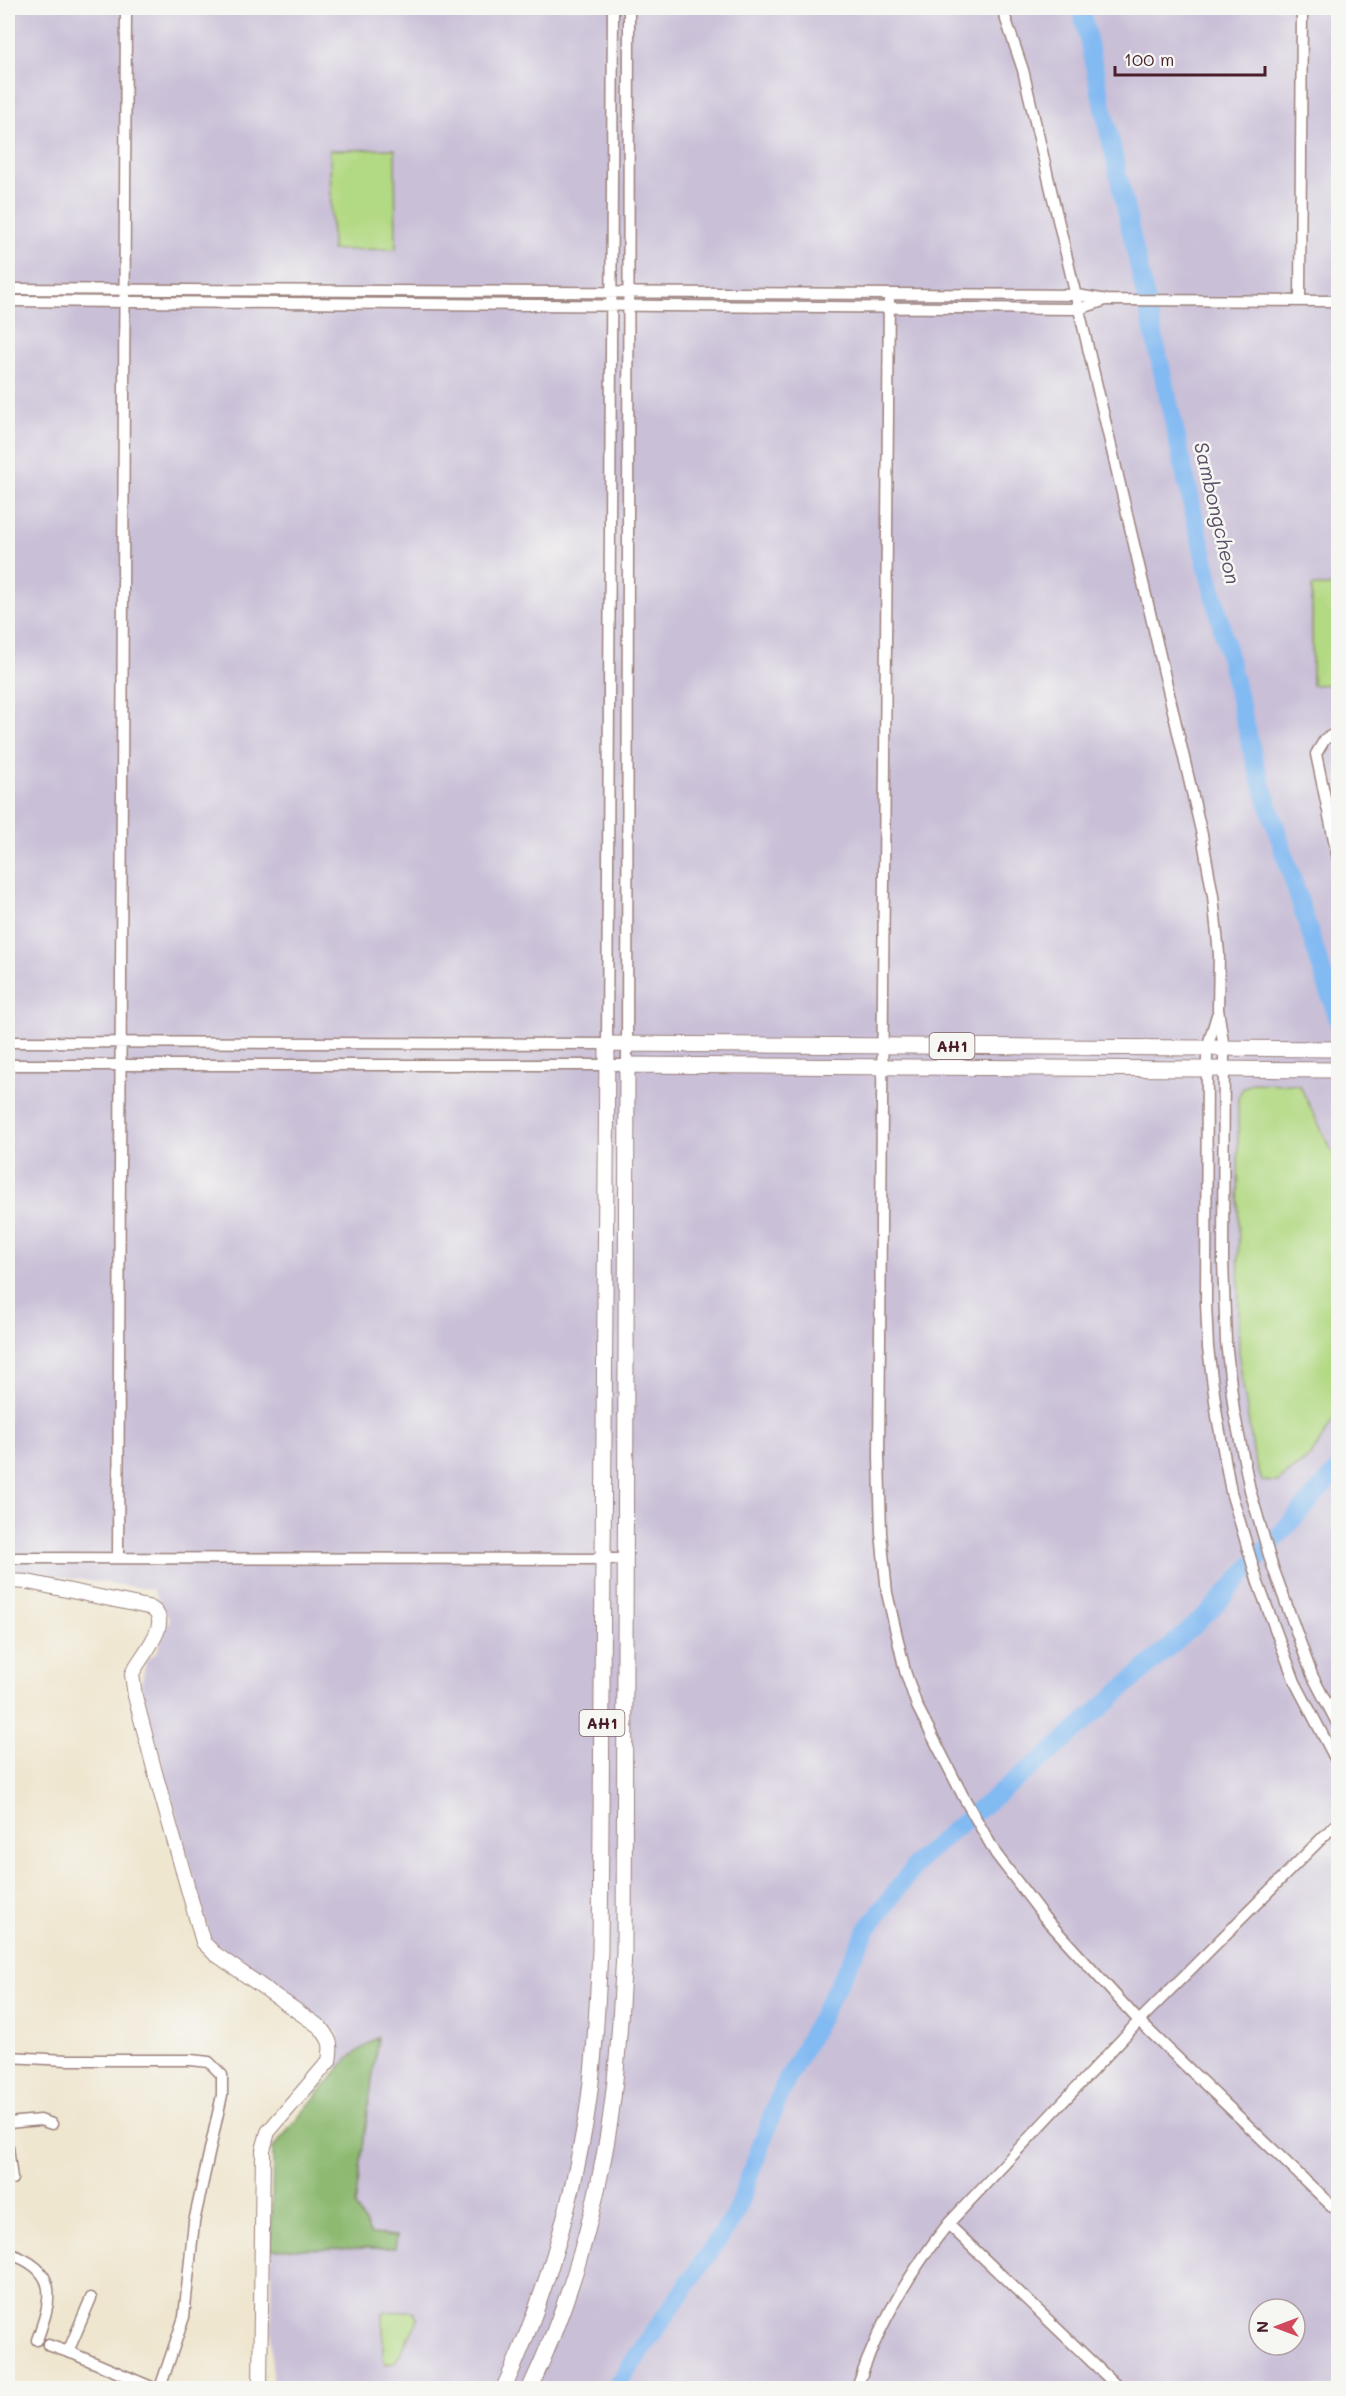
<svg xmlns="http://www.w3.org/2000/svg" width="1346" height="2396" font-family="Mali,sans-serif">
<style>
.industrial{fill:#c9bfd7;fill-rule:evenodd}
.green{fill:#b2d983;stroke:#7e7c57;stroke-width:1.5}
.forest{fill:#8db971;stroke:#6c6c4e;stroke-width:1.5}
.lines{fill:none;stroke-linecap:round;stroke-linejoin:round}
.river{stroke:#82baf2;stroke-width:18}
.street-casing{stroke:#9c827d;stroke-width:13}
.secondary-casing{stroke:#9c827d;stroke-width:16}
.primary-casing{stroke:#9c827d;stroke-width:17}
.street{stroke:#fff;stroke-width:10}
.secondary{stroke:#fff;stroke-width:14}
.primary{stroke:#fff;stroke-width:15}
.labels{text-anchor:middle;stroke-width:5;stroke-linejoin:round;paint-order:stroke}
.shield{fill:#f6f6f2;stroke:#7e6067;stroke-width:1.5}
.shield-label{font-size:16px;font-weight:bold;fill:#4a1f2b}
.water-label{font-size:20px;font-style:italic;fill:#5b4e67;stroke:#f6f6f2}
</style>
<rect width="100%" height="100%" fill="#f6f6f2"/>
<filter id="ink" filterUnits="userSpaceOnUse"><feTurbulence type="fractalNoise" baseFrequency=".0167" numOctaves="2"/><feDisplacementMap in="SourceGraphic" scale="12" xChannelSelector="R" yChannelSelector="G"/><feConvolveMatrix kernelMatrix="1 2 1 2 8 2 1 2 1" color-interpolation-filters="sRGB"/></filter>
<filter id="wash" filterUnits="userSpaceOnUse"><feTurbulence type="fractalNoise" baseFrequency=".008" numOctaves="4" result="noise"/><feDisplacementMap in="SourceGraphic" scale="24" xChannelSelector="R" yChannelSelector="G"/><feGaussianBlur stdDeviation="1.35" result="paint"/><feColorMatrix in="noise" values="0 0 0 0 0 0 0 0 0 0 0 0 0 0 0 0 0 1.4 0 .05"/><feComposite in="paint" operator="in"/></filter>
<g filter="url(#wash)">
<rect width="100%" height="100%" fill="#efe6cf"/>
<path class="industrial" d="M8,8H1338V2388H272L271,2249L273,2148L338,2070V2033L211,1940L141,1685L146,1661L157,1652L170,1619L152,1589L8,1570ZM1259,2309H1295V2345H1259Z"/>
<path class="green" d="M395,149L396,249L332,250L330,150Z
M1312,586H1338V684L1312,685Z
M1252,1083L1291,1084L1300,1086L1338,1164V1412L1311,1456L1277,1482L1262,1481L1254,1457L1239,1358L1238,1098L1243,1088Z
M413,2311L418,2318L416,2324L396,2361L386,2364L383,2359V2314L385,2312Z"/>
<path class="forest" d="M378,2037L355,2206L371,2234L397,2236L395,2248L271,2249L273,2148L348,2058Z"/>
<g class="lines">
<path class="river" d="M1081,8L1194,515L1255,763L1338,1020
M615,2388L734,2217L781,2091L868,1928L920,1859L953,1830L1051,1752L1211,1610L1338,1470"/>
</g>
</g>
<g filter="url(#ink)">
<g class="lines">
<g class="street-casing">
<path id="street" d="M1002,8L1023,70L1202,835L1213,896L1219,954L1218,1009L1224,1048L1223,1261L1226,1342L1234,1411L1250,1490L1271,1562L1312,1675L1338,1725
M8,289L1077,295L1107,300L1338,301
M889,294L879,1456L881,1533L887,1593L905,1671L917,1706L963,1796L996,1854L1044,1917L1139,2021L1338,2212
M1300,300L1302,8
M8,301L1079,309L1103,301
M1338,732L1325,739L1316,754L1338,859
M1217,1015L1207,1048L1206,1303L1208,1348L1217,1416L1231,1492L1258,1583L1295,1682L1338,1764
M8,1042L607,1044L613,8
M8,1065H627L629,8
M118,1557L126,8
M8,1558L625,1559
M8,2057L67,2060H191L209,2062L222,2075V2095L194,2222L184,2317L160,2388
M8,2123L40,2120L52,2124
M8,2147L12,2179
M948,2224L1119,2388
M8,2253C59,2270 53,2296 37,2340
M48,2345L74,2354L154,2388
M68,2352L91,2298
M857,2388C877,2328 908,2274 948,2224L1139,2021L1338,1822"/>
</g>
<g class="secondary-casing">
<path id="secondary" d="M8,1581L28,1582L148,1607C178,1619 139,1657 132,1674L135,1696L156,1776L203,1942L214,1953L320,2027C331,2041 332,2044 329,2061L268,2132L263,2150L260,2388"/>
</g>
<g class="primary-casing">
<path id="primary" d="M504,2388C543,2303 570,2211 586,2119C595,2063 597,2007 600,1951L607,1044L1338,1049
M530,2388C569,2305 596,2211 610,2121C618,2065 621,2008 624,1952L627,1065L1338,1070"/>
</g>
<use href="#street" class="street"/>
<use href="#secondary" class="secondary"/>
<use href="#primary" class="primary"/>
</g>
</g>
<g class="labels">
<g class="shield">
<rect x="929.5" y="1033" width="45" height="26" rx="4.5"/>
<rect x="579.5" y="1710" width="45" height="26" rx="4.5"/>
</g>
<g class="shield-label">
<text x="952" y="1052">AH1</text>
<text x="602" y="1729">AH1</text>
</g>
<g class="water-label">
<text transform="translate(1217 513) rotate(77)" y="7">Sambongcheon</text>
</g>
</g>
<rect width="1346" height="2396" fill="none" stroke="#f6f6f2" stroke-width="30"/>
<g transform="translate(1277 2327) rotate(270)"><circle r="28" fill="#f6f6f2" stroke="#b1a0a2" stroke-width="1.5"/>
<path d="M0-4.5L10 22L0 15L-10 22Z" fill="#d1495b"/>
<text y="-9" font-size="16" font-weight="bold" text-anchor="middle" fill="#4a1f2b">N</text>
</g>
<path d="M1115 66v9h150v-9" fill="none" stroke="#4a1f2b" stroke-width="3"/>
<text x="1124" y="66" font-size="18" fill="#4a1f2b" stroke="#f6f6f2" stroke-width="4.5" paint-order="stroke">100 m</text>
</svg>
